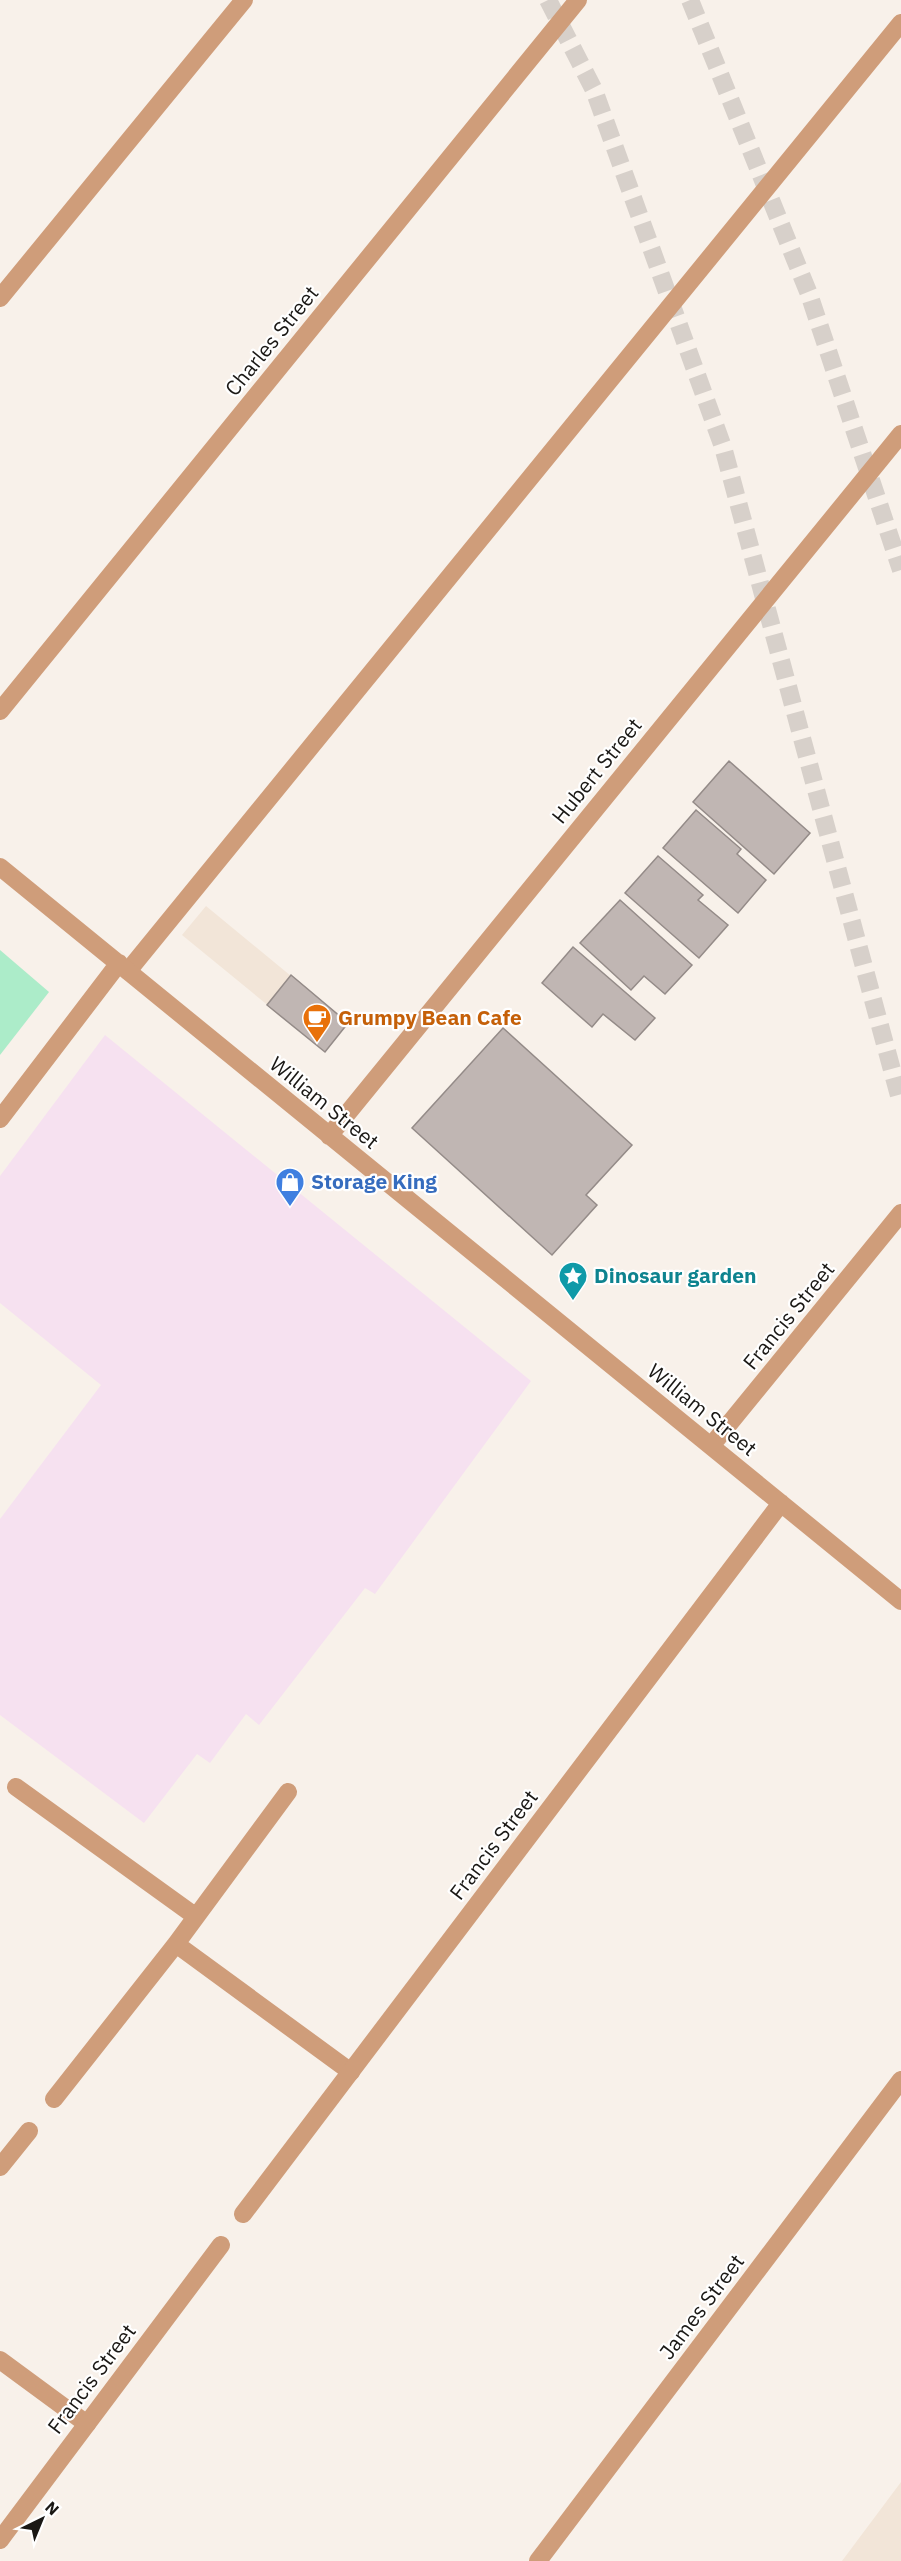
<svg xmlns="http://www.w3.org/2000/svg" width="901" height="2561" font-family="'IBM Plex Sans',sans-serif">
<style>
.built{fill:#f2e5d8}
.industrial{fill:#f6e1f0}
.green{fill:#acecc9}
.building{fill:#c0b6b3;stroke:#948b88;stroke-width:1.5}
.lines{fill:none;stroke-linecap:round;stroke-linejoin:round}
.highway-tunnel{stroke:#d7d0ca;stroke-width:18;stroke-dasharray:18 9;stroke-linecap:butt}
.lane{stroke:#cf9d7a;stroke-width:18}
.street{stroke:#cf9d7a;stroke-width:18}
.labels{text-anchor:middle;stroke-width:4.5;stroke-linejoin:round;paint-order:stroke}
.street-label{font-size:21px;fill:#1a1815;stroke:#fff}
.food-label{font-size:21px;font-weight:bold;fill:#c56008;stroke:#fff;text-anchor:start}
.shop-label{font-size:21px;font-weight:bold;fill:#366cbe;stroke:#fff;text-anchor:start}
.culture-label{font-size:21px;font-weight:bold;fill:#0d838f;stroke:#fff;text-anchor:start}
</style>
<rect width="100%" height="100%" fill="#f8f1ea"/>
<path class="built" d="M206,906L348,1023L325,1052L182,935Z
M901,2482V2561H842Z"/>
<path class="industrial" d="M105,1035L531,1381L375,1594L365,1588L259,1725L246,1714L210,1763L197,1754L144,1823L0,1715V1519L101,1385L0,1303V1176Z"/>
<path class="green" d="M0,950L49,992L0,1055Z"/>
<path class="building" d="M729,761L810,833L774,874L693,802Z
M696,810L741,849L737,854L766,880L738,913L663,848Z
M658,856L703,895L698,900L728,925L699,958L625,893Z
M620,900L692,965L665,994L644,976L631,990L580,943Z
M573,947L655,1018L635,1040L603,1014L592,1027L542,983Z
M291,975L348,1023L325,1052L267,1005Z
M503,1028L632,1145L586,1195L597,1205L552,1255L412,1128Z"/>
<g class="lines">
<path class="highway-tunnel" d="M548,0L594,90L723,447L901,1103
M690,0L809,294L901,570"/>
<path class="lane" d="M0,298L244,0
M128,971L901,23
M16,1787L195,1916
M176,1944L351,2072
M54,2099L176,1944L288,1792
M0,2167L29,2131
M0,2360L87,2424"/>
<path class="street" d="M0,711L578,0
M0,867L901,1601
M0,1119L119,963
M329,1136L901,434
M711,1446L901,1213
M243,2214L781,1503
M0,2540L221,2245
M538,2561L901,2080"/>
</g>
<defs>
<g id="cafe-pin" transform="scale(1.5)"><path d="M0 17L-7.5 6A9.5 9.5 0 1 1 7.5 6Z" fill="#e8710a" stroke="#fff"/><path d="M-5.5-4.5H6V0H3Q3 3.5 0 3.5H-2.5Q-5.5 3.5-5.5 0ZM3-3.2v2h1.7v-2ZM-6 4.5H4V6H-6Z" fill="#fff"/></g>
<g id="shop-pin" transform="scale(1.5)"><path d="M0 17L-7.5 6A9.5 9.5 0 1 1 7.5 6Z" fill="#3f7fe0" stroke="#fff"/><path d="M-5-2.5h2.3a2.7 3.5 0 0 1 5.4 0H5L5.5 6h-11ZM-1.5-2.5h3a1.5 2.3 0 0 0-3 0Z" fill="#fff"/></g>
<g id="sight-pin" transform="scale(1.5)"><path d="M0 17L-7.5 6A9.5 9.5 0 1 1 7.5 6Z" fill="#0f9aa8" stroke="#fff"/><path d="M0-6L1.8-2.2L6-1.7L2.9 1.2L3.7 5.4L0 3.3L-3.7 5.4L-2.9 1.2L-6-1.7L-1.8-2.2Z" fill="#fff"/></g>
</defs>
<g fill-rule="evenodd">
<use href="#cafe-pin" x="317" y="1018"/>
<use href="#shop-pin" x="290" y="1182"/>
<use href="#sight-pin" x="573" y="1276"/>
</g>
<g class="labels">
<g class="street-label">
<text transform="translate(272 341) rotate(-51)" y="7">Charles Street</text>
<text transform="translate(597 771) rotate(-51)" y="7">Hubert Street</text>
<text transform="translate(324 1103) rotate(39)" y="7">William Street</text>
<text transform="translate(789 1316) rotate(-51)" y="7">Francis Street</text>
<text transform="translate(702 1410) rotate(39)" y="7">William Street</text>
<text transform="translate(494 1845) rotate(-53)" y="7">Francis Street</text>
<text transform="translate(702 2307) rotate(-53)" y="7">James Street</text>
<text transform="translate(92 2379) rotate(-53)" y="7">Francis Street</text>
</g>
<g class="food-label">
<text x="338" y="1025">Grumpy Bean Cafe</text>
</g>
<g class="shop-label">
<text x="311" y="1189">Storage King</text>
</g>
<g class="culture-label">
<text x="594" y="1283">Dinosaur garden</text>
</g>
</g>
<g transform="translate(42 2519) rotate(43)" stroke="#ffffff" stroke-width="4.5" paint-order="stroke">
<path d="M0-4.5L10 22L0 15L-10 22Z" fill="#1a1815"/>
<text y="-9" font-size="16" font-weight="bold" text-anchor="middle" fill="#1a1815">N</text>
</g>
</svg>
